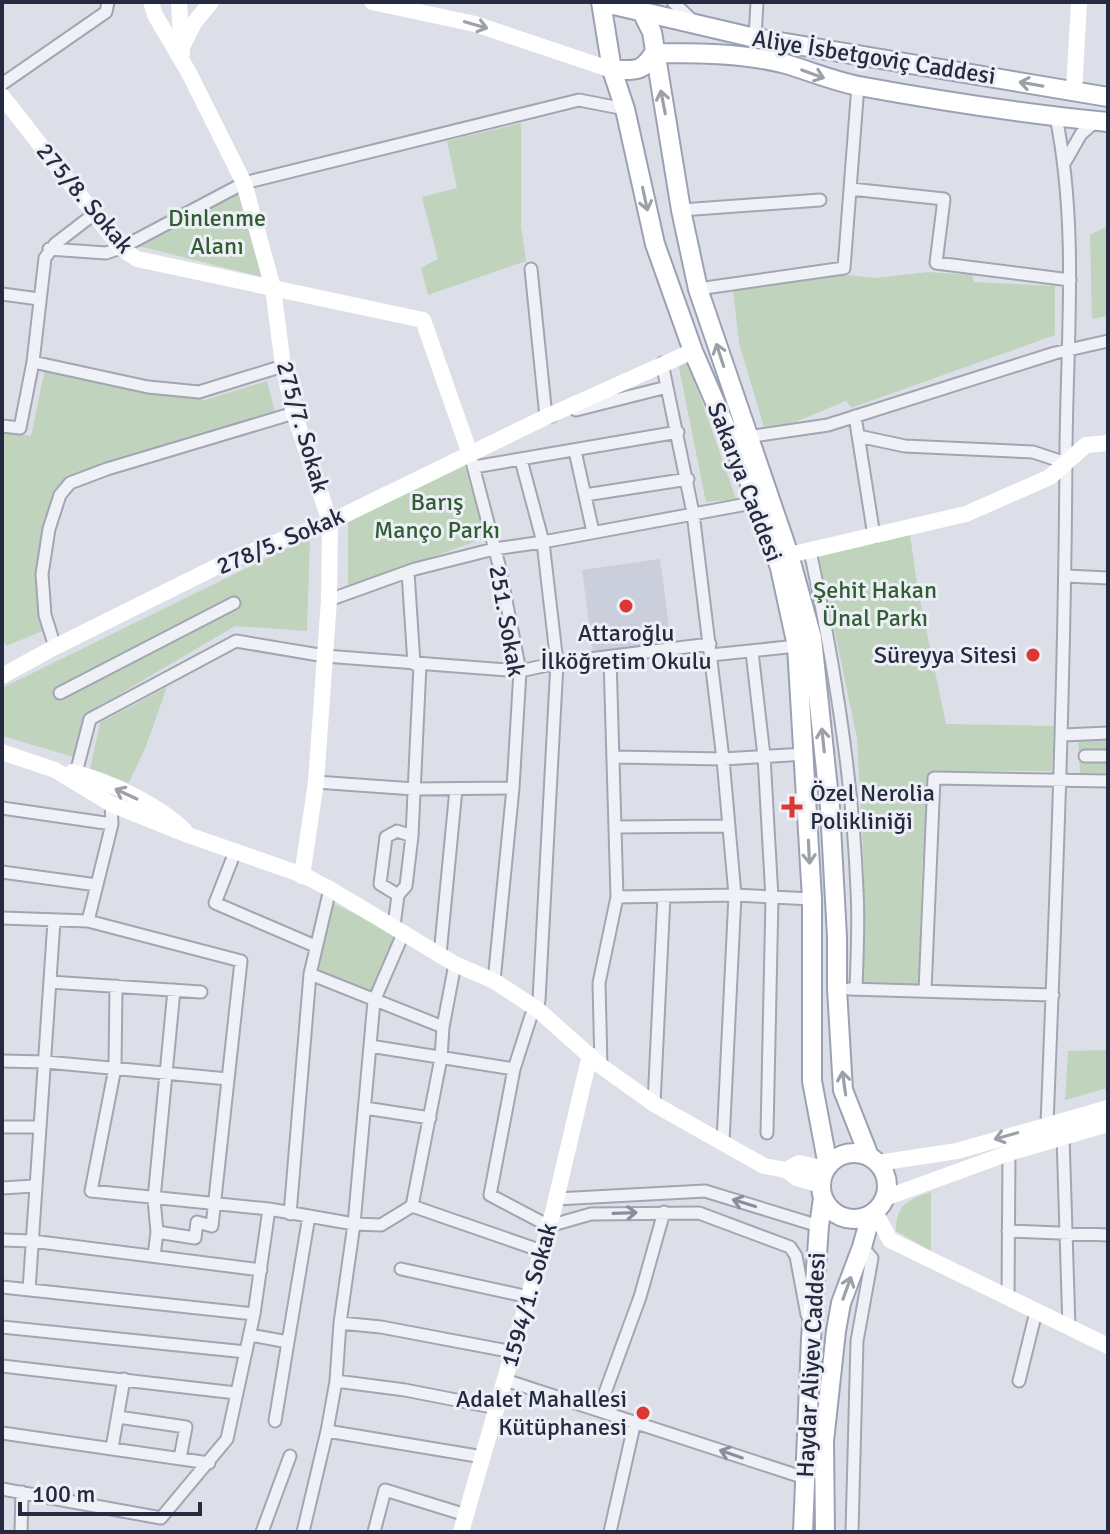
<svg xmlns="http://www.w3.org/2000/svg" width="1110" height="1534" font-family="Signika,sans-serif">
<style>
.built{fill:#cbcedb}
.green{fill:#bfd3bd}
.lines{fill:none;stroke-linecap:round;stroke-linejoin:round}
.street-casing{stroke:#a2a5b2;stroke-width:15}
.primary-casing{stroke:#9ba1b5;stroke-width:22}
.street{stroke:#f0f1f6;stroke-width:11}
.secondary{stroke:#fff;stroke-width:16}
.primary{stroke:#fff;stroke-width:18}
.oneway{stroke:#9d9fa9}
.oneway2{stroke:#8a8e9b}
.poi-dot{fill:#db3834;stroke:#eceff6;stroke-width:3}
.labels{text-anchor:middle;stroke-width:6;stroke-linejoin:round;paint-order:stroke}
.street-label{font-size:24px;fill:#252a40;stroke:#eceff6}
.park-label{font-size:24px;fill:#315e31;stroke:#eceff6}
.poi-label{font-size:24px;fill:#252a40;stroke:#eceff6;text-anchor:end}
</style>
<rect width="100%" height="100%" fill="#dddfe8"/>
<path class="built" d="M660,559L671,642L593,653L582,570Z"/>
<path class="green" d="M521,123V226L526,261L428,295L421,268L438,259L422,197L457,188L447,141Z
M237,184L266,278L127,243Z
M1108,226V316L1092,319L1090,235Z
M928,272L972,275L974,282L1055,286V335L851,408L846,401L766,434L739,343L733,290L848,275L876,278Z
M686,356L736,499L706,502L677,358Z
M45,369L205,400L267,381L275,412L73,482L46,523L45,630L6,646L2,637V431L31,436Z
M463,460L485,538L348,587V521Z
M910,535L918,590L946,724L1054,726L1052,771H931L922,868L919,986L860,983L864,872L857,738L819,557Z
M310,537L307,631L235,626L86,714L74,757L2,736V688Z
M167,687L146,746L129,783L90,769L100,723Z
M1108,740V773H1080L1078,741Z
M330,902L399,935L371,996L313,972Z
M1108,1050V1088L1065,1100L1068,1051Z
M931,1192V1251L896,1231C896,1204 908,1200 931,1192Z"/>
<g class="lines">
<g class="street-casing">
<path id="street" d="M673,2L693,21
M755,38L757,2
M2,84L106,12L108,2
M1065,162L1081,134L1096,121
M851,189L944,199L936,263L1070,280
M681,210L820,200
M49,249L106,253L121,248L244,183L579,100L625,109
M531,269L546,417L552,416
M698,289L844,268L858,85
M2,294L39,299
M33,362L148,387L199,392L283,366
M662,363L693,513L723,759L735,895L723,1142
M576,410L667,387
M855,416L874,536
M2,426L20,428L33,362L45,258L55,244L94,214
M858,436L905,446L1033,452L1066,463
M747,437L828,425L1055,353L1108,341
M575,451L593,532
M470,454L499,565L520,671L513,788L494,981
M521,460L543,542L557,663L539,1000L537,1009L531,1016L514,1069L490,1195L549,1226L591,1214L699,1213L790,1247L796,1256L807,1315
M474,467L678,432
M585,495L688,479
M810,551C834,662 853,777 857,891C859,923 857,956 856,989
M408,572L414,664
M1066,576L1108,578
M329,600L415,569L494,549L543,542L758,502
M55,647L45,615L42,574L49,529L60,495L70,483L107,469L294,413
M752,652L764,756L772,898L767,1133
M711,655L797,646
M60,693L234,603
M1063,735L1108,733
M1085,756H1108
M615,757L723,759L805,754
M76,773L90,719L236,641L325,656L520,671L557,663L710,644
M316,782L414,789L513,788
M2,808L112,824
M616,827L728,826
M235,852L215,903L315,946
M2,872L97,885
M398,895L380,884L386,837L397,831L412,836
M617,897L735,895L812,899
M2,918L88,921L112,824L111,804
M88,921L241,961L212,1226L197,1222L195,1238L157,1232
M394,926L398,895L406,886L412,836L420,665
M440,955L456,789
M310,974L443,1027
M50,982L201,992
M116,986L115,1068L91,1191L269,1209L354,1224L381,1225L412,1206L441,1058L443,1027L455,964
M849,989L1053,995
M925,991L934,778L1108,781
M370,1046L514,1069
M2,1061L46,1062L228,1079
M601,1066L599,983L617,897L610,658
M654,1104L664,896
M365,1108L430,1118
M1047,1124C1056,899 1065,674 1066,448C1067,338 1078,225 1056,117
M2,1127H40
M1063,1136L1069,1328
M2,1188L34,1186
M556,1199L705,1191L819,1226
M412,1206L542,1251
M290,1214L310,974L330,889
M1008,1231L1108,1235
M2,1240L32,1241L261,1270
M154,1256L157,1232L154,1199L174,990
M401,1269L529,1297
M2,1287L254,1314
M29,1290C37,1167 46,1044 54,921
M1008,1298L1009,1153
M340,1323L381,1327L513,1352
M2,1327L246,1352
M250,1335L288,1342L309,1216
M2,1366L236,1393
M505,1380L805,1478
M336,1381L405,1390L497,1408
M1019,1381L1036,1312
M599,1409L640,1297L664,1212
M118,1417L186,1427L180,1458
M275,1421L288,1342
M327,1431L483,1457
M2,1433L209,1463
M112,1448L124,1379
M2,1489L161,1518L227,1439L254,1314L269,1209
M21,1532L22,1492
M262,1532L290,1456
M303,1532L327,1431L336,1381L340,1323L354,1224L374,1001L403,934
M374,1532L385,1490L466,1515
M610,1532L635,1421
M852,1532L857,1341L872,1258L862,1247"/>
</g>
<g class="primary-casing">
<path id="primary" d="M601,2L612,70L625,109L655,244L693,351L758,502L780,568L797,646L812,899V1081L828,1166
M601,2L755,38L1108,97
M637,2L652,32L681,210L698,289L789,555L812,638L830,808L837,937V989L843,1090L869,1156
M654,53C697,53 740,53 782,63C808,70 832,81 859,86C941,101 1025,114 1108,122
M612,70C635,70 642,73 654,53
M821 1186a33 33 0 1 1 66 0a33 33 0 1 1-66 0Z
M803,1532L811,1339L819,1226L823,1198
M825,1532L824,1441L836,1331L841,1303L862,1247L871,1215"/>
</g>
<use href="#street" class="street"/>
<path class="secondary" d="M151,2L155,15L189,73L244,183L273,288L283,366L294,413L330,522L329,600L316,782L302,876
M179,2L182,54
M372,2L475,24L612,70
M182,47L194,23L211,2
M1074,91L1079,2
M2,96L121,248L137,259L423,320L470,454
M789,555L966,514L1050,477L1086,445L1108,443
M2,676L55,647L234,558L330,522L546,417L693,351
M2,752L55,770L111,804L188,835L303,875L330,889L455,964L494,981L537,1009L601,1066L654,1104L764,1166L786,1170L797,1178L821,1185
M72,772C109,781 159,805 185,831
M878,1163L957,1151L1108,1108
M786,1170L799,1163L826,1169
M885,1198L1009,1153L1108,1124
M875,1212L890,1240L1108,1346
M461,1532L553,1212L590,1055"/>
<use href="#primary" class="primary"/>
</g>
<defs><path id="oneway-shaft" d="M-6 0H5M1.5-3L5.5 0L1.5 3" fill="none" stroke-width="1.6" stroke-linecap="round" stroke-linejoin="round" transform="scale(2)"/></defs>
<g class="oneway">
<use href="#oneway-shaft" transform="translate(476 25) rotate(16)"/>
<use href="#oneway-shaft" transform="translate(813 74) rotate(20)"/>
<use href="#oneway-shaft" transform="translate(1031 84) rotate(-170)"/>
<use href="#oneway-shaft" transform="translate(663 102) rotate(-101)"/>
<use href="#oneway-shaft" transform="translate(645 199) rotate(78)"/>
<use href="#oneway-shaft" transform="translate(720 355) rotate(-108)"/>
<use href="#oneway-shaft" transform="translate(823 740) rotate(-96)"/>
<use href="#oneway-shaft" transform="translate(126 794) rotate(-155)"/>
<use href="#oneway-shaft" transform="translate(809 852) rotate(87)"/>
<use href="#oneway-shaft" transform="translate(844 1083) rotate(-98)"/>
<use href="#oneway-shaft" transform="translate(1006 1136) rotate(164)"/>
<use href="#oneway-shaft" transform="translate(847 1288) rotate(-70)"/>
</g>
<g class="oneway2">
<use href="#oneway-shaft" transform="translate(744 1203) rotate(-163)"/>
<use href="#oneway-shaft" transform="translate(625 1213) rotate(-2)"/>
<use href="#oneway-shaft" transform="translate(731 1454) rotate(-161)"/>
</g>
<g class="poi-dot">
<circle cx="626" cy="606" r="8"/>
<circle cx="1033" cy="655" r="8"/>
<path d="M788 795h8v8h8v8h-8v8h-8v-8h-8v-8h8z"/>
<circle cx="643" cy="1413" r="8"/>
</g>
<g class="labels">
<g class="street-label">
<text transform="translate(874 57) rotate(9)" y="8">Aliye İsbetgoviç Caddesi</text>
<text transform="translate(85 198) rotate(50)" y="8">275/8. Sokak</text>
<text transform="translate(303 427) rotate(74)" y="8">275/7. Sokak</text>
<text transform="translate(745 482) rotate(69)" y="8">Sakarya Caddesi</text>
<text transform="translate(280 541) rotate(-23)" y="8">278/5. Sokak</text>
<text transform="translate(507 621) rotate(80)" y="8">251. Sokak</text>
<text transform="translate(529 1295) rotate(-74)" y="8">1594/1. Sokak</text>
<text transform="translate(811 1365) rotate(-87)" y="8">Haydar Aliyev Caddesi</text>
</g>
<g class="park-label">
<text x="217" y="226">Dinlenme<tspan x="217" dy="28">Alanı</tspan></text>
<text x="437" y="510">Barış<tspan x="437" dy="28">Manço Parkı</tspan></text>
<text x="875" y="598">Şehit Hakan<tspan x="875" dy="28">Ünal Parkı</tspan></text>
</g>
<g class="poi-label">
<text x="626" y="641" text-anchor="middle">Attaroğlu<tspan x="626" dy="28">İlköğretim Okulu</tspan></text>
<text x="1017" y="663">Süreyya Sitesi</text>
<text x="810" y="801" text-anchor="start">Özel Nerolia<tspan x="810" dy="28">Polikliniği</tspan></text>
<text x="627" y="1407">Adalet Mahallesi<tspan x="627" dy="28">Kütüphanesi</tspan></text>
</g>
</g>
<rect width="1110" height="1534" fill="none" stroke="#252a40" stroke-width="8"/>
<path d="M20 1502v12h180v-12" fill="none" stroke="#252a40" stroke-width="4"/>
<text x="32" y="1502" font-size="24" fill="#252a40" stroke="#eceff6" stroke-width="6" paint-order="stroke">100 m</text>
</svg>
